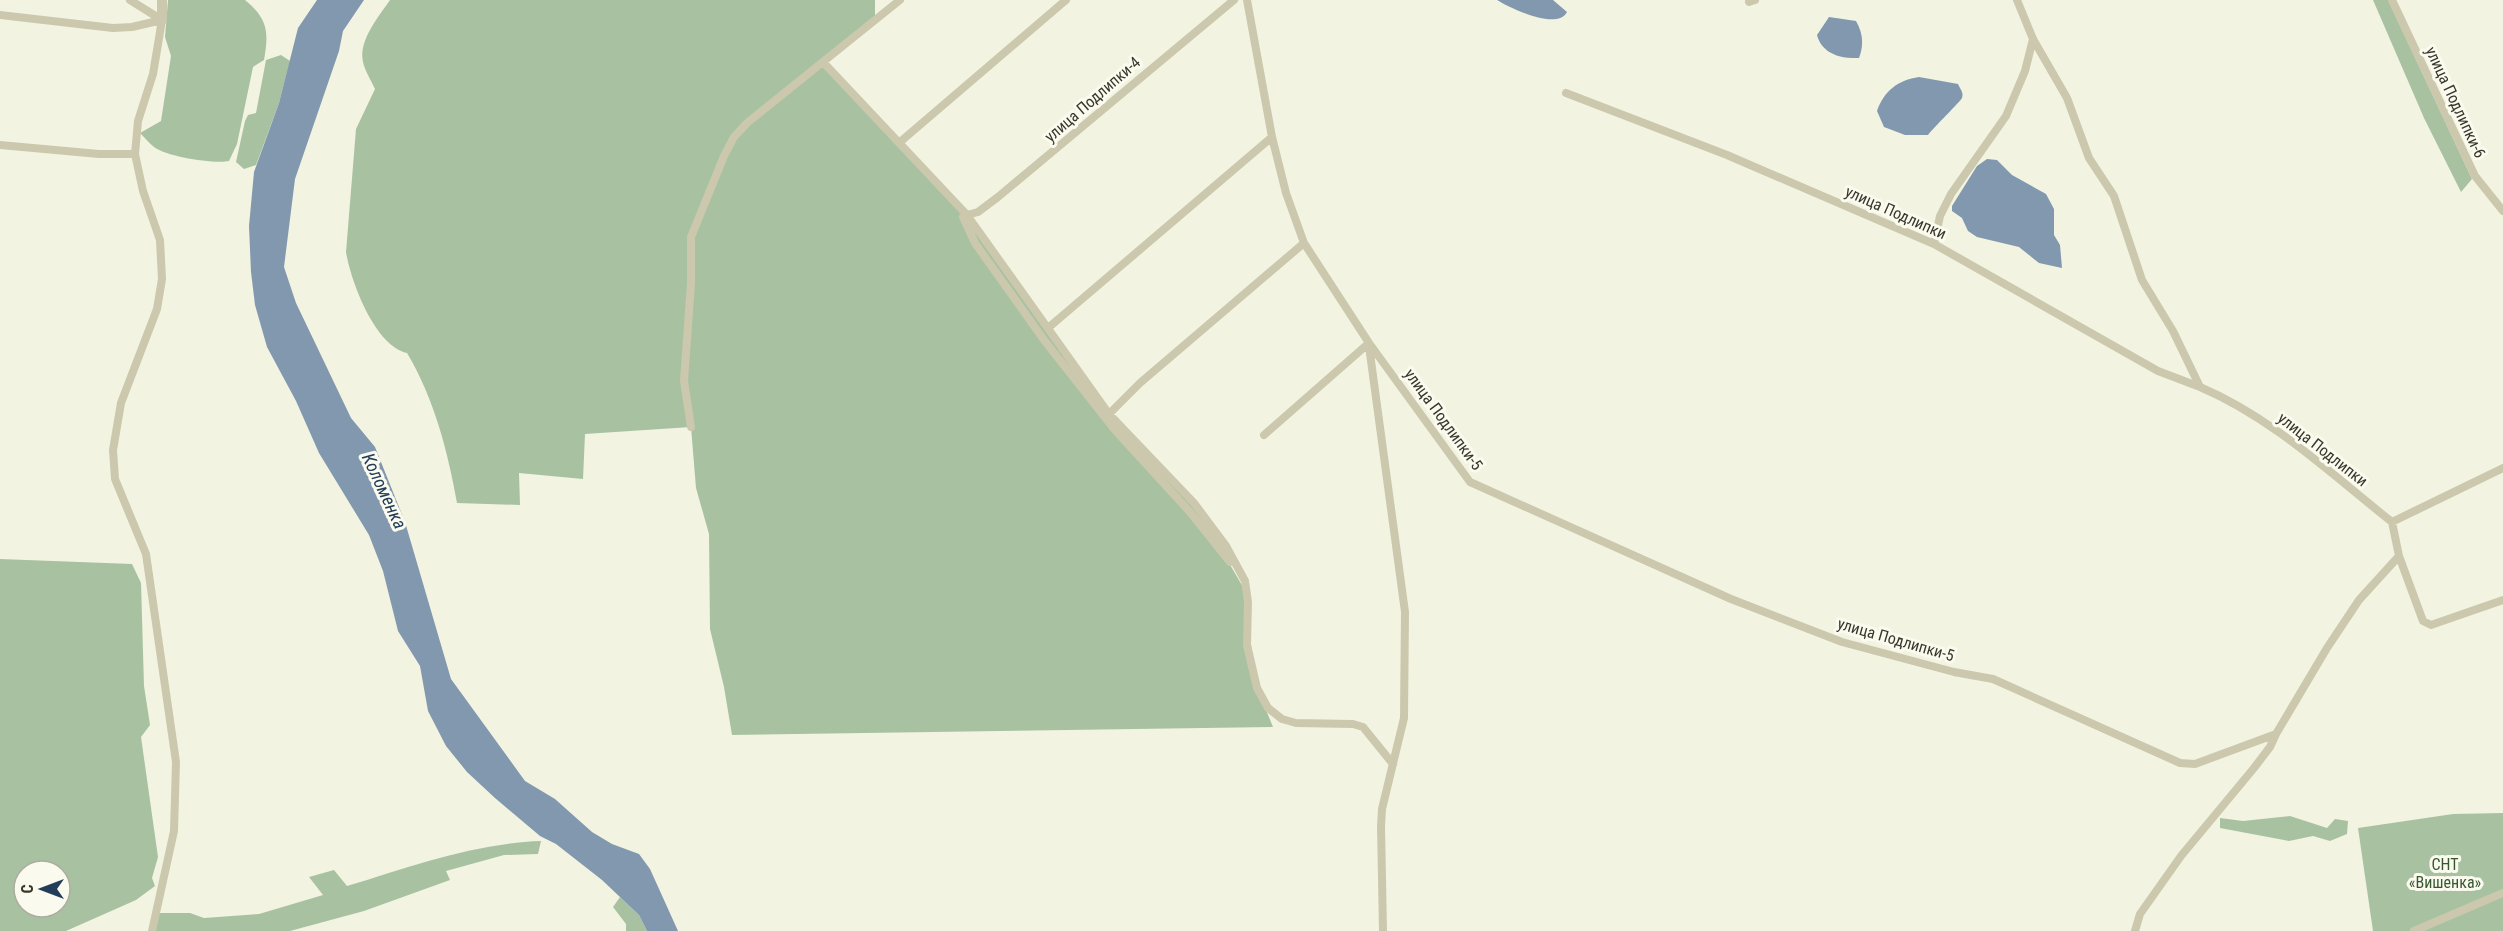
<svg xmlns="http://www.w3.org/2000/svg" width="2503" height="931" font-family="'Roboto Condensed',sans-serif">
<style>
.green{fill:#a8c2a1;fill-rule:evenodd}
.water{fill:#8198af}
.lines{fill:none;stroke-linecap:round;stroke-linejoin:round}
.minor{stroke:#cbc8ad;stroke-width:8}
.tertiary{stroke:#cbc8ad;stroke-width:10}
.labels{text-anchor:middle;stroke-width:6;stroke-linejoin:round;paint-order:stroke}
.street-label{font-size:16px;fill:#39362b;stroke:#fafaee}
.park-label{font-size:16px;fill:#365730;stroke:#fafaee}
.water-label{font-size:18px;font-style:italic;fill:#223c5a;stroke:#fafaee}
</style>
<rect width="100%" height="100%" fill="#f3f3e1"/>
<path class="green" d="M168,0H245C268,19 269,32 264,60L253,67L237,144L229,161C214,164 167,157 154,147C149,143 144,137 140,133L161,121L171,56L165,37Z
M390,0H875V20L824,62L956,206L1109,413L1194,503L1243,587L1257,688L1273,727L732,735L724,687L710,629L709,534L696,488L691,427L585,434L583,479L519,473L520,505L457,503C448,452 434,398 407,353C375,346 351,282 346,252L356,129L375,89C371,80 365,71 363,62C358,41 379,16 390,0Z
M2373,0H2388L2472,179L2461,192L2424,118Z
M281,55L290,61L279,103L256,165L244,169L236,162L245,121L248,115L256,113L266,60Z
M0,559L132,564L141,583L144,686L150,725L141,737L158,857L152,878L155,886L136,900L66,931H0ZM24,871H60V907H24Z
M2503,813V931H2373L2358,828L2453,814Z
M2290,816L2327,828L2335,819L2348,821L2347,834L2330,841L2313,836L2289,841L2220,828V818L2243,821Z
M541,841L538,854L504,855L446,871L450,880L364,911L290,931H153L159,913H190L204,918L259,914L323,895L309,877L334,870L347,886C410,867 475,843 541,841Z
M620,897L639,915L647,931H626V924L613,907Z"/>
<path class="water" d="M317,0H364L343,31L339,51L295,179L284,267L296,303L351,418L375,447L405,522L451,679L525,781L555,799L592,832L612,844L639,854L650,869L678,931H647L639,915L602,880L556,844L540,836L495,798L467,772L446,746L428,711L420,666L398,631L383,571L369,535L319,453L296,401L267,347L255,305L251,272L249,226L254,172L279,103L298,28Z
M1497,0H1553L1567,12C1557,31 1510,8 1497,0Z
M1829,17L1856,21C1863,33 1864,45 1859,58C1841,59 1822,54 1817,35Z
M1919,77L1958,84C1960,89 1964,92 1962,98C1960,102 1934,127 1928,135H1905L1884,127L1877,111C1884,91 1898,80 1919,77Z
M1987,159L1997,160L2012,175L2046,194L2054,209V235L2060,245L2062,268L2039,263L2019,247L1977,237L1968,231L1962,218L1952,211V206L1977,166Z"/>
<g class="lines">
<path class="minor" d="M130,0L162,20
M1247,0L1272,137L1286,193L1304,243L1369,343L1470,482L1731,599L1842,642L1954,672L1993,679L2180,763L2195,764L2276,734L2327,648L2359,600L2399,556
M2017,0L2033,39L2067,98L2089,158L2114,196L2142,280L2173,331L2200,387C2273,418 2331,474 2392,522L2503,468
M2392,0L2475,176L2503,211
M1749,2L1755,0
M0,15L113,28L132,27L162,20
M823,62L967,215L1109,414L1194,503L1226,546L1245,581L1248,602L1247,645L1257,688L1268,708L1282,719L1296,723L1353,724L1363,727L1393,764
M1566,93L1727,155L1934,244L2158,371L2200,387
M900,142L1066,0
M0,145L99,154H135
M967,215L978,212L998,197L1234,0
M963,217L975,243L1044,340L1115,430L1190,512L1230,562
M1934,244L1940,216L1951,194L2006,116L2025,71L2033,39
M1048,328L1272,137
M1369,346L1405,612L1404,718L1382,809L1381,826L1383,931
M1109,414L1140,383L1304,243
M691,427L684,381L691,283V237L724,156L734,137L747,123L900,0
M1264,435L1369,343
M2392,522L2399,556L2423,621L2431,625L2503,600
M152,931L174,831L176,762L146,554L115,479L113,450L121,403L157,309L162,279L160,240L143,191L135,154L138,121L153,74L162,20
M2135,931L2140,914L2181,856L2254,768L2270,747L2276,734
M2414,931L2503,893"/>
<path class="tertiary" d="M162,20V0"/>
</g>
<g class="labels">
<g class="street-label">
<text transform="translate(1092 99) rotate(-41)" y="6">улица Подлипки-4</text>
<text transform="translate(2456 102) rotate(65)" y="6">улица Подлипки-6</text>
<text transform="translate(1896 212) rotate(24)" y="6">улица Подлипки</text>
<text transform="translate(1444 419) rotate(54)" y="6">улица Подлипки-5</text>
<text transform="translate(2323 449) rotate(38)" y="6">улица Подлипки</text>
<text transform="translate(1896 639) rotate(16)" y="6">улица Подлипки-5</text>
</g>
<g class="park-label">
<text x="2445" y="870">СНТ<tspan x="2445" dy="18">«Вишенка»</tspan></text>
</g>
<g class="water-label">
<text transform="translate(384 491) rotate(65)" y="6">Коломенка</text>
</g>
</g>
<g transform="translate(42 889) rotate(270)"><circle r="28" fill="#fafaee" stroke="#adaca0" stroke-width="1.5"/>
<path d="M0-4.5L10 22L0 15L-10 22Z" fill="#223c5a"/>
<text y="-9" font-size="16" font-weight="bold" text-anchor="middle" fill="#39362b">С</text>
</g>
</svg>
